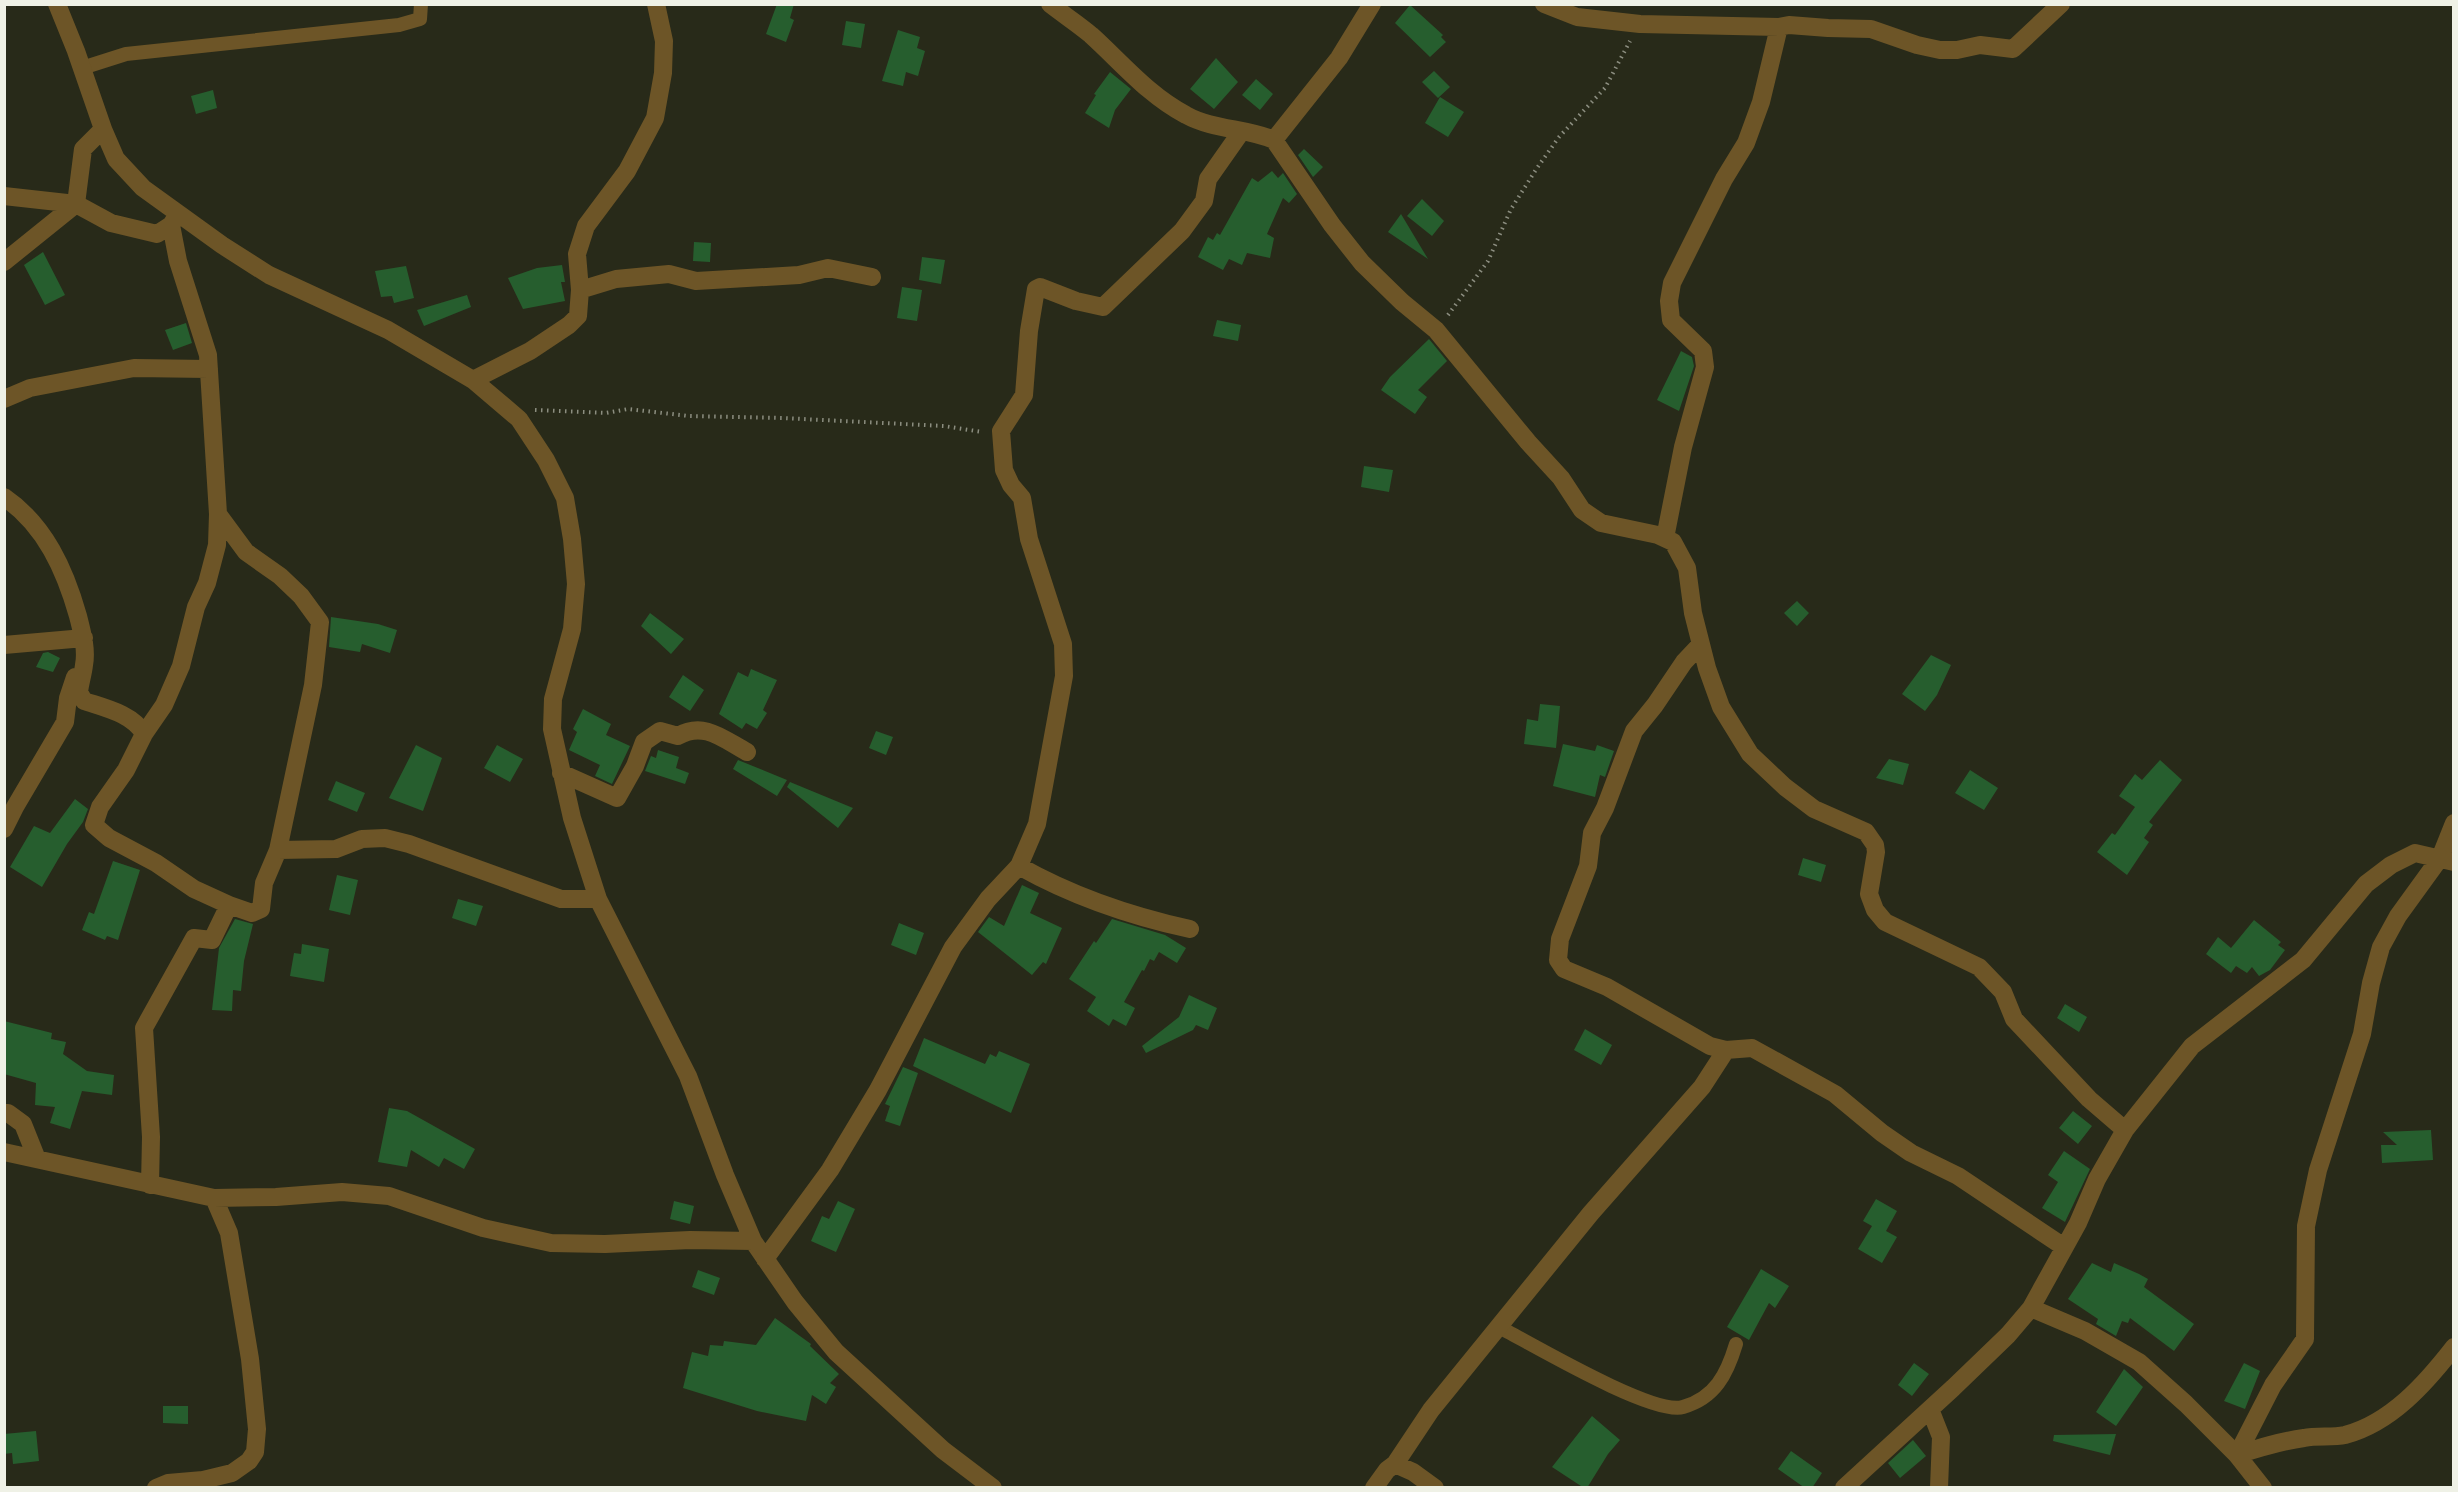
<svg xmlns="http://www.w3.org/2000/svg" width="2458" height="1492" font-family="'Sofia Sans Condensed',sans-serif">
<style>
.building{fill:#265e2e}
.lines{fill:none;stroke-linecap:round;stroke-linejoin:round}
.path{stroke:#8c8e80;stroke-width:4;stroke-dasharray:1.5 4.5;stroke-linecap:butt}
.service{stroke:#6d5527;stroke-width:14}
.minor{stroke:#6d5527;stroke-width:18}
</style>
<rect width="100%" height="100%" fill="#282a19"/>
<path class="building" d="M777,4H794L790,18L794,20L786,42L766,34Z
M1410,5L1443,35L1441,37L1446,42L1430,57L1395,23Z
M846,21L865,24L861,48L842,45Z
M898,30L920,37L917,48L925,51L918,76L906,72L903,86L882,81Z
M1216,58L1238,82L1214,109L1190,89Z
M1434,71L1450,87L1438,98L1422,82Z
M1110,72L1131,89L1115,110L1109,128L1085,113L1096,95L1094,94Z
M1256,79L1273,94L1260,110L1242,95Z
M213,90L217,108L196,114L191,96Z
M1440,97L1464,112L1448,137L1425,123Z
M1304,149L1323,167L1313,177L1298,155Z
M1272,171L1278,178L1283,173L1297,194L1289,203L1283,198L1267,234L1274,238L1270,258L1247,253L1242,265L1229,259L1223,270L1198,257L1208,237L1213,240L1217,233L1220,235L1252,178L1258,182Z
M1422,199L1444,221L1432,236L1407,216Z
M1401,214L1428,259L1388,232Z
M694,242L711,243L710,262L693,261Z
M43,252L65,295L45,305L24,265Z
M922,257L945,260L941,284L919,280Z
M562,265L565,282H561L565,301L523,309L508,278L537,268Z
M406,266L414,298L394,303L392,296L381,297L375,271Z
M902,287L922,290L917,321L897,318Z
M467,295L471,307L424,326L417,310Z
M1217,320L1241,325L1238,341L1213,336Z
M186,323L192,343L173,350L165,330Z
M1429,339L1447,361L1418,390L1427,397L1415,414L1381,390L1390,377Z
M1681,351L1692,357L1694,366L1679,411L1657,400Z
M1364,466L1393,470L1389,492L1361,487Z
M1797,601L1809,613L1797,626L1784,613Z
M650,613L684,639L671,654L641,626Z
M331,617L378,624L397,630L390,653L362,644L360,652L329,647Z
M48,652L60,658L53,672L36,667L43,653Z
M1931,655L1951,665L1937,695L1925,711L1902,694Z
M751,669L777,680L763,710L767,713L757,729L746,723L742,729L719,714L738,672L748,677Z
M683,675L704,690L690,711L669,697Z
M1540,704L1560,706L1556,748L1524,744L1527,719L1538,721Z
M583,709L611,724L606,735L630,746L612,784L595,776L600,765L569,750L577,732L573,729Z
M876,731L893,737L886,755L869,748Z
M1563,744L1595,751L1597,745L1614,751L1605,777L1600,775L1595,797L1553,786Z
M416,745L442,758L423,811L389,798Z
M497,745L523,759L510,782L484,768Z
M658,750L679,757L676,768L689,773L685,784L645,771L651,756L656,758Z
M1889,759L1909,764L1903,785L1876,778Z
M738,760L787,780L777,796L733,769Z
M2160,760L2182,780L2149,822L2153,825L2144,838L2149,842L2127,875L2097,852L2112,833L2115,835L2135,807L2119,796L2135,774L2142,780Z
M1970,770L1998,788L1984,810L1955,793Z
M336,781L365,793L357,812L328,800Z
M790,782L853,808L838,828L787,787Z
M75,799L88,809L83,822L67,844L42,887L10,867L34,826L50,833Z
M1803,858L1826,865L1821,882L1798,875Z
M113,861L140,870L118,940L107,936L105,940L82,930L89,912L94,914Z
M337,875L358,880L350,915L329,910Z
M1022,885L1039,893L1030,913L1062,928L1046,964L1043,962L1032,975L978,932L989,917L1004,926Z
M458,899L483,906L476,926L452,918Z
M235,919L253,924L244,961L241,991L233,990L232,1011L212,1010L219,948Z
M1112,919L1165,935L1186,948L1177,963L1159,952L1154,961L1150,959L1144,971L1142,970L1124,1002L1135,1008L1126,1026L1113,1019L1109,1026L1087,1011L1096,997L1069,979L1094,941L1096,943Z
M2254,920L2281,942L2278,945L2285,950L2270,970L2259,976L2252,967L2247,973L2236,966L2231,973L2206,954L2218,937L2231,948Z
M899,923L924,933L916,955L891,945Z
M302,944L329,949L324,982L290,976L294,953L301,954Z
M1189,995L1217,1008L1208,1030L1196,1025L1193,1030L1146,1053L1142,1046L1179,1017Z
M2065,1004L2087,1017L2079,1032L2057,1018Z
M4,1021L52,1033L51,1039L66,1042L63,1054L87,1071L114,1075L112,1095L82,1091L70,1129L50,1123L55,1107L35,1105L36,1083L4,1074Z
M1585,1029L1612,1045L1601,1065L1574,1050Z
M924,1038L985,1064L990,1054L996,1057L999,1051L1030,1064L1011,1113L913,1066Z
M903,1067L918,1073L900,1126L885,1121L890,1106L885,1104Z
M389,1108L407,1111L475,1149L464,1169L444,1158L439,1167L411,1150L407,1167L378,1162Z
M2073,1111L2092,1126L2078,1144L2059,1128Z
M2431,1130L2433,1160L2382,1163L2381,1145H2397L2383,1132Z
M2064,1151L2090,1169L2065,1222L2042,1208L2058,1182L2048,1175Z
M1876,1199L1897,1211L1886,1231L1897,1237L1882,1263L1858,1249L1872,1226L1863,1221Z
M674,1201L694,1206L690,1224L670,1219Z
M838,1201L855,1209L836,1252L811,1241L822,1216L829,1219Z
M2092,1263L2111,1272L2114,1263L2139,1274L2148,1279L2144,1287L2194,1324L2174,1351L2130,1318L2128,1323L2122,1321L2116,1336L2096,1324L2098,1319L2068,1299Z
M1761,1269L1789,1286L1775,1308L1769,1303L1749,1340L1727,1327Z
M698,1270L720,1278L714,1295L692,1287Z
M775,1318L811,1344L810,1346L839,1374L830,1383L836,1387L826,1404L812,1395L806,1421L757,1411L683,1388L692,1352L708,1356L710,1345L723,1346L724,1341L756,1345Z
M1914,1363L1929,1374L1912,1396L1898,1385Z
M2244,1363L2260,1371L2245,1409L2224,1401Z
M2124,1369L2143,1387L2116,1426L2096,1412Z
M163,1406H188V1424L163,1423Z
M1592,1416L1620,1440L1608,1454L1587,1488H1584L1552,1467Z
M36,1431L39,1461L13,1464L12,1453L4,1454V1434Z
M2116,1434L2110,1455L2053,1441L2054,1435Z
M1913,1440L1926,1456L1900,1478L1888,1463Z
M1791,1451L1822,1473L1812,1488H1805L1778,1469Z"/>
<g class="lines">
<path class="path" d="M1448,315L1488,261L1511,209L1537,168L1559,137L1605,88L1630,41
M535,410L606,413L628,409L689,416L782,418L944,426L982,432"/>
<path class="service" d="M82,68L126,54L399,25L420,19L421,4
M1499,1327C1530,1343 1653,1416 1683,1407C1715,1398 1727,1374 1736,1344"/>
<path class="minor" d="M57,4L76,51L103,129L116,159L143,188L222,245L269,275L388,330L473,380L519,419L546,460L565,498L572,539L576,584L572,629L553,699L552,729L572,818L598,899L688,1076L725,1175L753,1241L795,1302L836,1352L943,1450L993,1488
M1050,4C1064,15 1078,24 1091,35C1122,63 1148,95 1186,115C1213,130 1246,128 1274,140L1332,225L1362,263L1402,302L1436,330L1528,442L1561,478L1582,510L1601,523L1658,535L1673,542L1687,568L1693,613L1707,668L1721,707L1750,754L1785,787L1814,809L1866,832L1875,845L1876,852L1869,894L1875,910L1885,922L1979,967L2003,992L2014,1019L2089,1099L2125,1130
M1544,4L1577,17L1640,24L1779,27L1789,25L1828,28L1871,29L1917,45L1940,50H1957L1980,45L2013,49L2061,4
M1274,140L1339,58L1372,4
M4,196L76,204L111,223L157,234L171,225
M4,262L76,204L83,149L103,129
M580,290L616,279L669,274L696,281L799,275L828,268L872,277
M473,380L530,351L569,325L578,316L580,290L577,254L586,226L627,171L655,118L663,73L664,41L656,4
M4,399L30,388L134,368L209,369
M4,497C45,525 65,570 78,616C82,632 87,649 84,665C83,674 80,683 79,692L84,701C105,708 133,714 144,734L126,770L100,807L94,825L109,838L156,863L194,889L229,905
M1665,538L1683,447L1705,367L1703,351L1671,320L1669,301L1672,283L1724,179L1746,143L1761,102L1779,27
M1701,644L1684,662L1655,705L1634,731L1605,808L1592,833L1588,866L1560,939L1558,960L1564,969L1607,987L1710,1046L1726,1050L1752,1048L1835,1094L1882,1133L1911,1153L1958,1176L2064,1247
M4,645L84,638
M144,734L164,705L181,666L196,607L207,583L217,545L218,514
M561,773L617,798L635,766L644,742L660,731L678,736C704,721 723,739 747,752
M2454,823L2440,858L2398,916L2381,947L2371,983L2362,1034L2318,1170L2306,1226L2305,1339L2273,1385L2237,1455C2259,1448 2281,1441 2304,1438C2317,1435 2332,1438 2345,1435C2391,1423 2426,1383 2454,1347
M4,829L15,807L65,722L68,698L75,677
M278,850L336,849L362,839L385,838L409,844L561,899H598
M1019,866C1072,896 1131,916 1190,929
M4,1113H8L23,1124L37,1159
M4,1152L214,1198L276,1197L342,1192L389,1196L483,1228L551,1243L605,1244L690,1240L753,1241
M150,1185L151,1137L144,1028L194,938L212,940L229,905L252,913L261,909L264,883L278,850L313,685L320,622L301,596L280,576L246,552L218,514L208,355L178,261L171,225L178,214
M765,1259L830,1170L878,1090L953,947L988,899L1019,866L1037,824L1064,676L1063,644L1029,539L1022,498L1011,485L1004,470L1001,431L1024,395L1029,331L1036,289L1040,287L1076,301L1103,307L1182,231L1204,201L1208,179L1241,132
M2031,1308L2085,1331L2139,1362L2186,1404L2237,1455L2263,1488
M1930,1409L1941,1437L1939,1488
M1395,1464L1431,1410L1591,1213L1702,1087L1726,1050
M156,1488L168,1483L203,1480L232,1473L249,1461L255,1452L257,1429L250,1359L229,1233L214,1198
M1374,1488L1387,1470L1395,1464L1413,1472L1435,1488
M1844,1488L1953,1388L2008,1335L2031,1308L2078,1223L2097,1179L2125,1130L2192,1046L2303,960L2366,884L2391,865L2415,853L2454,862"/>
</g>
<rect width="2458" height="1492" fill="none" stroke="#eff1e6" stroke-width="12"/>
</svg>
